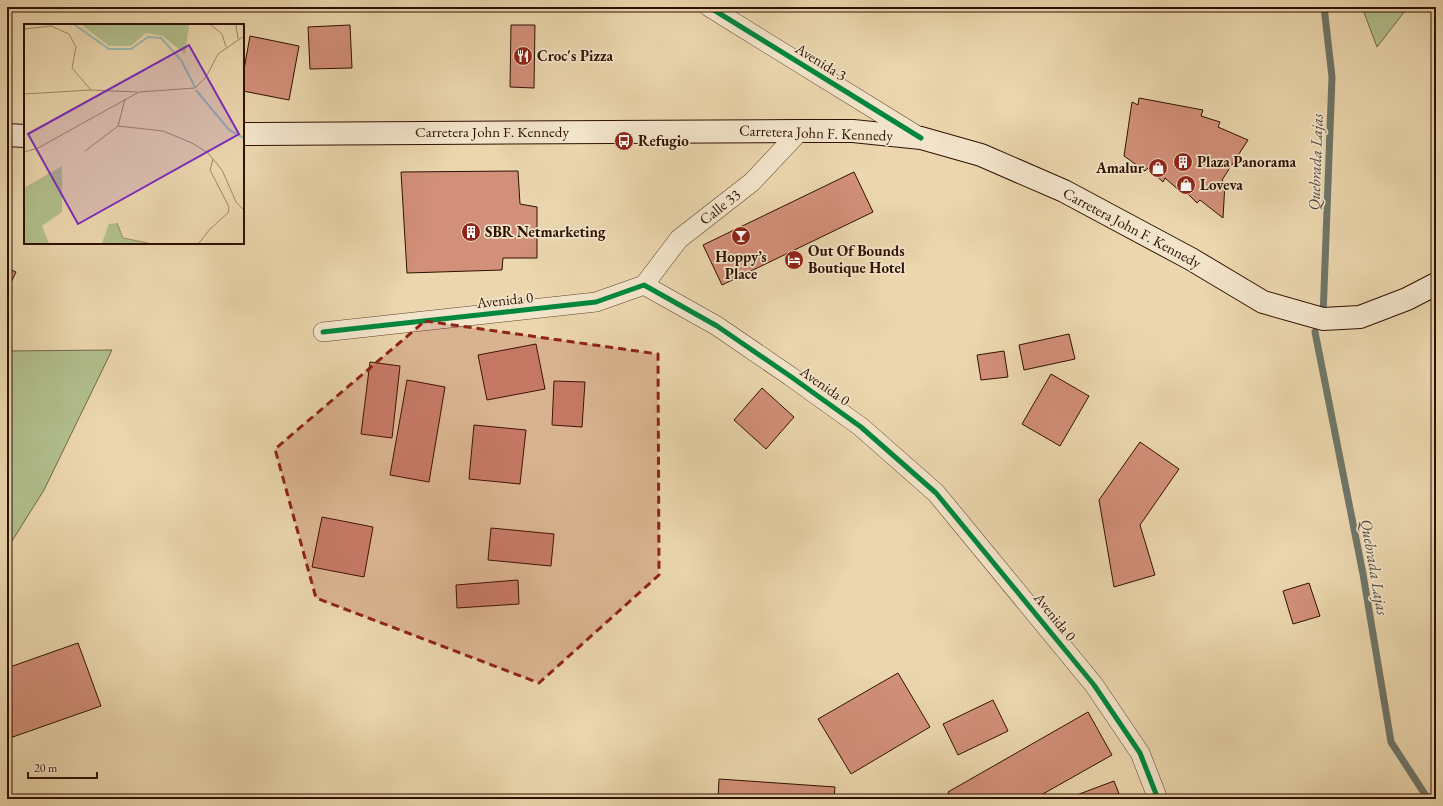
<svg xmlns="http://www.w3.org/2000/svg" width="1443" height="806" font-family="'EB Garamond',serif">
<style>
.green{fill:#b2bf8e;stroke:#706847}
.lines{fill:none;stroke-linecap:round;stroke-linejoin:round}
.stream{stroke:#6f7669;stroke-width:7}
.building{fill:#d28f79;stroke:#2f1100}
.minor-casing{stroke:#5e422b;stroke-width:20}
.secondary-casing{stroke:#2f1100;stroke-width:24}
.minor{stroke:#f2e4ca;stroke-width:19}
.secondary{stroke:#f2e4ca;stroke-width:22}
.cycleway-casing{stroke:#f2e4ca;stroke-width:8}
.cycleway{stroke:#00873e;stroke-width:5}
.marked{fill:#8f2418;fill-opacity:0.2;stroke:#8f2418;stroke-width:3;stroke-dasharray:8 5;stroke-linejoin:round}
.labels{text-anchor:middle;stroke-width:3.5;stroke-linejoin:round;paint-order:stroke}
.poi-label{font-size:15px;font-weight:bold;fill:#2f1100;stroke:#f2e4ca;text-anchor:start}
.street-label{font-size:15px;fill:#2f1100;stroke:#f2e4ca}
.water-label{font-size:16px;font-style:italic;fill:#544c3d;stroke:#f2e4ca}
.inset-river{fill:none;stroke:#99b9af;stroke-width:2}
.inset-road{fill:none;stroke:#a08768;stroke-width:1}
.view{fill:#7b2cbf;fill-opacity:0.15;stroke:#7b2cbf;stroke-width:2}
.inset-edge{fill:none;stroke:#2f1100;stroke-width:2}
</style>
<rect width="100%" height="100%" fill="#ebd6ad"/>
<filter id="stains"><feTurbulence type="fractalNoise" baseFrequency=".005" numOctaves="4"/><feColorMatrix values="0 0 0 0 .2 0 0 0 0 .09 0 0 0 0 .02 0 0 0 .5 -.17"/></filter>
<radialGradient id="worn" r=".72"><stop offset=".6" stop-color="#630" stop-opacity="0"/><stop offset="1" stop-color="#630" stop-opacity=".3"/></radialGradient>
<path class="green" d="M1362,7H1408L1377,47Z
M112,350L44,490L7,549V351Z"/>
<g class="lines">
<path class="stream" d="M1323,317L1332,77L1324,7
M1315,332L1363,574L1391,742L1428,799"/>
</g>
<path class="building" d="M350,25L352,68L310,69L308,27Z
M511,25H535L534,88L510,87Z
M250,36L299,46L289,100L243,91V75Z
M1139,98L1203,110L1201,116L1220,122L1218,127L1248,140L1222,180L1225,183L1223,218L1200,200L1197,203L1183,189L1181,192L1165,178L1163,182L1148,168L1145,171L1124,156L1132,102L1138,105Z
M518,171L520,204L537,207V258H503L502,270L407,273L401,172Z
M854,172L873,212L722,285L703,245Z
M7,268L16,272L7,291Z
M1069,334L1075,359L1024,370L1019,345Z
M536,344L545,389L487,400L478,355Z
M1004,351L1008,377L981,380L977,355Z
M370,362L400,366L392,438L361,434Z
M1051,374L1089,396L1060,446L1022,424Z
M407,380L445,387L429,482L390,475Z
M554,381L585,382L582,427L552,425Z
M762,388L794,417L766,449L734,420Z
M474,425L526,430L520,484L469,479Z
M1140,442L1179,469L1140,525L1155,575L1114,587L1099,500Z
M322,517L373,527L364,577L312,567Z
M491,528L554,534L551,566L488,560Z
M518,580L519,604L457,608L456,585Z
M1309,583L1320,616L1293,624L1283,591Z
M78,643L101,706L7,739V668Z
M898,673L930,727L851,774L818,719Z
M993,700L1008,731L958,755L943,724Z
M1088,712L1112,755L1034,799H952L948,792Z
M719,779L835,787L834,799H718Z
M1114,781L1121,799H1066Z"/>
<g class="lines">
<g class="minor-casing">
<path id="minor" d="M709,7L921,138
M644,285L679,239L752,182L800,131
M323,332L596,302L644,285L717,326L790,376L861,427L936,493L1094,685L1140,753L1158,799"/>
</g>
<g class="secondary-casing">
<path id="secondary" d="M243,134L800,131H853L921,138L981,155L1064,191L1191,259L1263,302L1323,319L1360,317L1407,299L1436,284
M7,135L25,136"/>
</g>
<use href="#minor" class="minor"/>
<use href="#secondary" class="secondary"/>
<g class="cycleway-casing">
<path id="cycleway" d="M709,7L921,138
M323,332L596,302L644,285L717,326L790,376L861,427L936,493L1094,685L1140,753L1158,799"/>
</g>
<use href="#cycleway" class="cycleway"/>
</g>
<path class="marked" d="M425,321L658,354L659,575L539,683L316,598L275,449Z"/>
<defs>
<g id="restaurant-disc" transform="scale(1)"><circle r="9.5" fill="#8f2418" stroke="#f2e4ca"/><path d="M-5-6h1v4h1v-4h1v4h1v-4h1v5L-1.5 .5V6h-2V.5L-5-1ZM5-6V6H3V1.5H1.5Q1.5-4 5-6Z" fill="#fff"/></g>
<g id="bus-disc" transform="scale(1)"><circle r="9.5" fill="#8f2418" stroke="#f2e4ca"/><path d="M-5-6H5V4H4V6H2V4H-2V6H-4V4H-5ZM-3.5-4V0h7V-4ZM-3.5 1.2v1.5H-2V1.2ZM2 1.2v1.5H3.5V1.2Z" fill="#fff"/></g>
<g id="building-disc" transform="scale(1)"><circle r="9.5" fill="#8f2418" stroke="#f2e4ca"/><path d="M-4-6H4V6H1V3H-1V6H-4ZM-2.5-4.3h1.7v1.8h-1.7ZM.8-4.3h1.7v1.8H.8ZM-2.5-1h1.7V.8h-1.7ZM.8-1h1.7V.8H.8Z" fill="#fff"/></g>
<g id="shop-disc" transform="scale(1)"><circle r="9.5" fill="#8f2418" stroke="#f2e4ca"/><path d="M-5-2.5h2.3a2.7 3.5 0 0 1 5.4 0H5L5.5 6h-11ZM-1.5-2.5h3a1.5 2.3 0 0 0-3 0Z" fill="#fff"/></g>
<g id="bar-disc" transform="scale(1)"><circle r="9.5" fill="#8f2418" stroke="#f2e4ca"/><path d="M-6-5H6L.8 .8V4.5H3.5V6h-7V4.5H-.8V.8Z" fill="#fff"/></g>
<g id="hotel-disc" transform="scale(1)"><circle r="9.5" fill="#8f2418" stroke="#f2e4ca"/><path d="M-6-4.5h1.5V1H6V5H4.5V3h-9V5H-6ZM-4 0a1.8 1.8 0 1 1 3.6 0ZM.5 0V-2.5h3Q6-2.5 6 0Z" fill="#fff"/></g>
</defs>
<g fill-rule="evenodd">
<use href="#restaurant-disc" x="523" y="56"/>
<use href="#bus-disc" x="624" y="141"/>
<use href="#building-disc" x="1183" y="162"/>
<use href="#shop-disc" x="1158" y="168"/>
<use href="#shop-disc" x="1186" y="185"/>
<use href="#building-disc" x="471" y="232"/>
<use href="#bar-disc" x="741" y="236"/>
<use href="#hotel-disc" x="794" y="260"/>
</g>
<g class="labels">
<g class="poi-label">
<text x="537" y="61">Croc's Pizza</text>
<text x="638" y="146">Refugio</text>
<text x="1197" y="167">Plaza Panorama</text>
<text x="1144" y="173" text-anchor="end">Amalur</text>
<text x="1200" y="190">Loveva</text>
<text x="485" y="237">SBR Netmarketing</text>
<text x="808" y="256">Out Of Bounds<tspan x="808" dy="17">Boutique Hotel</tspan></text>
<text x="741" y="262" text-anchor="middle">Hoppy’s<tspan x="741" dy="17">Place</tspan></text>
</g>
<g class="street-label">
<text transform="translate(821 62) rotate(32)" y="5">Avenida 3</text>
<text x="492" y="137">Carretera John F. Kennedy</text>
<text transform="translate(816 133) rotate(2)" y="5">Carretera John F. Kennedy</text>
<text transform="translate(720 207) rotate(-38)" y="5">Calle 33</text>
<text transform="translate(1132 228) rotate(28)" y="5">Carretera John F. Kennedy</text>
<text transform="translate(505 300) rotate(-6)" y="5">Avenida 0</text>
<text transform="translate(825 386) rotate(35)" y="5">Avenida 0</text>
<text transform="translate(1055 617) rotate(51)" y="5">Avenida 0</text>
</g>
<g class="water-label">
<text transform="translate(1315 162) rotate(-88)" y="6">Quebrada Lajas</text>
<text transform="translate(1375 567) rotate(80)" y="6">Quebrada Lajas</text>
</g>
</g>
<g transform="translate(24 24)">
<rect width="220" height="220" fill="#ebd6ad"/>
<path d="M58,1H165L161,30L139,12L122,9L107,22H85ZM38,142V188L18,202L25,219H0V164ZM93,199L99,214L123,219H78L85,200Z" fill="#b2bf8e"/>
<path class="inset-river" d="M51,1L85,25H107L124,13L137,14L157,36L171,63M172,66L205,106L220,114"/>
<path class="inset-road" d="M187,1L198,10L202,23M212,1L214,15M0,5L27,2L45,10L52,23L48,44L67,66M0,70L67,66L113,68M94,102L101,75M61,127L94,102L139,107L168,119L184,129L198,146L212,178L220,186M0,128L14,124L115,68L171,64L182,53L194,30L220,12M93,199L99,214L124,219M175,219L186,205L204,189L205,183L186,146L189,135"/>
<path class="view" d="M165,21L215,110L54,200L4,110Z"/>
<rect width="220" height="220" class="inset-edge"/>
</g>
<rect width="1443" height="806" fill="none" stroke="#ebd6ad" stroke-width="24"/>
<rect x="8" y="8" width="1427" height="790" fill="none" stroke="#2f1100" stroke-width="2"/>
<rect x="12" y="12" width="1419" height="782" fill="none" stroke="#2f1100"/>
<path d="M28 772v6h69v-6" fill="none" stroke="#2f1100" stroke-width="2"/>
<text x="34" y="772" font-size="12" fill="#2f1100" stroke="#f2e4ca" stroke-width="3" paint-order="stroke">20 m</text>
<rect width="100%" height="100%" filter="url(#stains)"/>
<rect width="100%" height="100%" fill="url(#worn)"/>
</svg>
